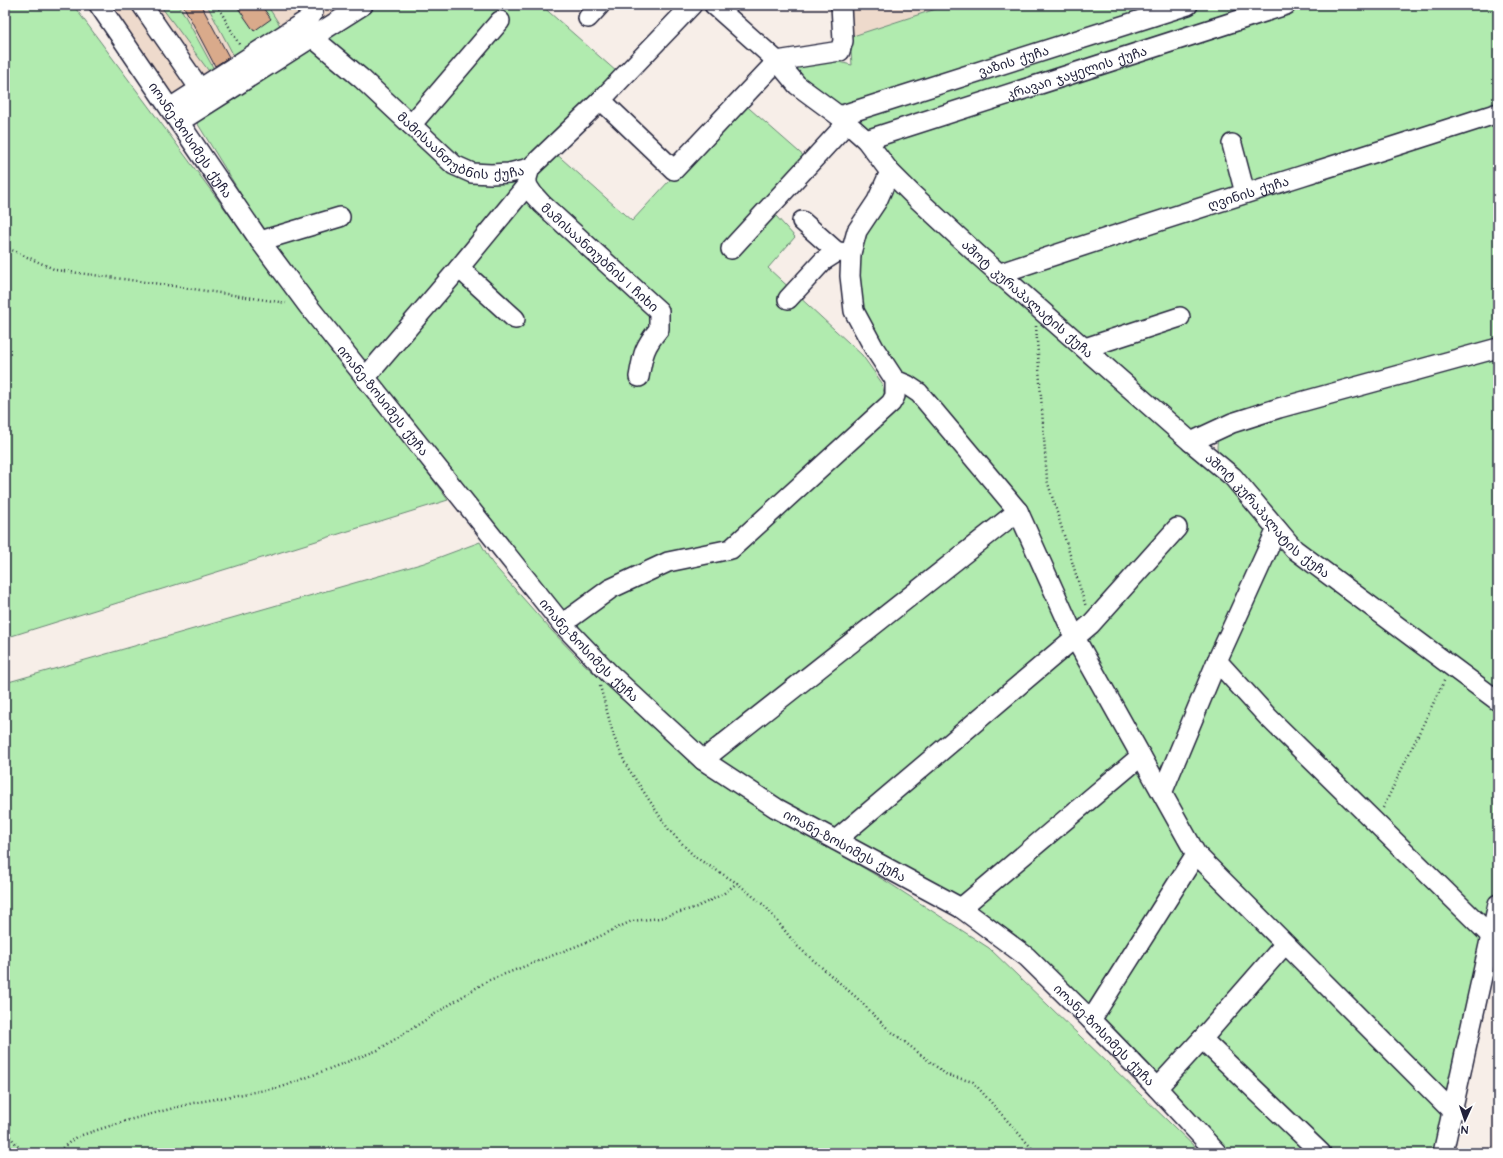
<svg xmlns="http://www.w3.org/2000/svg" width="1503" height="1158" font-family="'Architects Daughter','Noto Sans Georgian',sans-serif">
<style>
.built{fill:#eedacc}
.green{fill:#b1ebaf;stroke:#6a8675}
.building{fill:#d9aa8b;stroke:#22223b}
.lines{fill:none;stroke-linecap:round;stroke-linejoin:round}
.minor-casing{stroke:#22223b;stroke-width:22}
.path{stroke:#22223b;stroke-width:2.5;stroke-dasharray:1 3;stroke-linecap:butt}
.minor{stroke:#fff;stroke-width:19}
.labels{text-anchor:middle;stroke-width:3;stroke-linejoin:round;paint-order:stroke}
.street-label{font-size:13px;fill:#22223b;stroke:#fff}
</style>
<rect width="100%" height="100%" fill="#f7eee8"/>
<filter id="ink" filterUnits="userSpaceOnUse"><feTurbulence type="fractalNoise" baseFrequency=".025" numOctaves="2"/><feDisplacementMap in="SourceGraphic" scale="8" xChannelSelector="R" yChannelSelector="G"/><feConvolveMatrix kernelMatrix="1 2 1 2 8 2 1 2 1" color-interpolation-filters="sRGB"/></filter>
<g filter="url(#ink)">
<path class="built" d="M108,5H358L174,99Z
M848,5H948L850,37Z"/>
<path class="green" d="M5,5H73L329,349L393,426L448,500L5,638Z
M160,5H179L215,71L211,74Z
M207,5H267L283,30L236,60Z
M358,5H541L617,72L545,144L632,221L742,102L807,159L766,205L795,237L768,268L862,355L882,383L884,393L882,405L732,541L569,610H557L277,253L188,108Z
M948,5H1175L833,110L789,65L820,58L852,65L850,37Z
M1188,5H1286L866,140L839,116Z
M1295,5H1498V110L1006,269L922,192L901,170L877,139Z
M1498,117V344L1199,436L1034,291L1013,273Z
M890,172L1219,464L1217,447L1218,433L1498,348V904L1443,1153H1217L1027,957L703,760L562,624L610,589L731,549L895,396L874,348L850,276Z
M480,542L492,563L551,630L581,661L697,769L889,883L989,948L1201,1153H5V683L424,563Z"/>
<path class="building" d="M183,5H201L229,57L215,66Z
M236,5H261L271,19L254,31Z"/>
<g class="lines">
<g class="minor-casing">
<g id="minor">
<path id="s1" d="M99,5L260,241L309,307L562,624L609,673L703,760L776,808L961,908L1027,957L1091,1020L1157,1088L1217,1153"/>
<path d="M142,5L200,89"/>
<path id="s2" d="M714,5L777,61L797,85L839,116L866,140L890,172L912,194L978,255L1191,442L1233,477L1294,549L1498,701"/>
<path d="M588,18L600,5"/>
<path id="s3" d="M312,37L362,79L454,165L472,173L491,174L509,173L530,168L601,100L692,5"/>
<path d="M777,61L840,51L843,41L841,5"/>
<path d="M601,100L674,170L777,61"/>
<path d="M170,108L310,18L313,12L310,5"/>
<path id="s4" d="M839,116L1188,5"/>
<path d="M179,122L363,5"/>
<path d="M411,125L500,21"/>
<path id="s5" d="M866,140L1286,5"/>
<path d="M1232,144L1245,193"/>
<path id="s6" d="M527,185L533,194L542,204L659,311V329C644,347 643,354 639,377"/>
<path d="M802,221L837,252"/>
<path d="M260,241L340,217"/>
<path d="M731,249L847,123"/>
<path d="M459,268L515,319"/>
<path id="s7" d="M998,274C1164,218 1332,167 1498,113"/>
<path d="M788,299L823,261L837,252L851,253"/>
<path d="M1085,348L1180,317"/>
<path d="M365,378L459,268L527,185V178L530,168"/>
<path d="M895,380L907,385L919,393L1018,511L1075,638L1196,854L1453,1112"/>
<path d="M1191,442L1232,423L1279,408L1498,348"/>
<path d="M562,624L610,589L668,562L731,549L891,403L895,396V380L874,348L854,311L850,276L851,253L857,231L877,201L890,172"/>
<path d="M1217,661L1268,717L1491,936"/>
<path d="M703,760L1018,511"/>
<path d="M1162,793L1217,661L1277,529"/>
<path d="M836,840L1091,624L1177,528"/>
<path d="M961,908L1141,756"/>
<path d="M1091,1020L1196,854"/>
<path d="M1202,1039L1321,1153"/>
<path d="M1157,1088L1202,1039L1285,944"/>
<path d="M1443,1153L1498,904"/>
</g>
</g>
<path class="path" d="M217,5L240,46
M5,247L56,270L160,284L286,303
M1036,326L1047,480L1086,607
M600,686L614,737L626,765L669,830L695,857L737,883L766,907L797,946L857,998L888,1029L947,1075L973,1082L1036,1153
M1383,808L1445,679
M5,1130L23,1153
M56,1153L76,1137L125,1121L193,1103L282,1087L378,1050L487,981L592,940L632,921L660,918L697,907L723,894L737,883"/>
<use href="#minor" class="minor"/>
</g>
</g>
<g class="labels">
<g class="street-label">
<text dy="5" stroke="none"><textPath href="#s4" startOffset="183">ვაზის ქუჩა</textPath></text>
<text dy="5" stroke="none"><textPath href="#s5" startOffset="221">კრავაი ჯაყელის ქუჩა</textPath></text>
<text dy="5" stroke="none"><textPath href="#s3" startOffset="190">მამისაანთუბნის ქუჩა</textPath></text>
<text dy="5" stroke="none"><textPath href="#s1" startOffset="163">იოანე-ზოსიმეს ქუჩა</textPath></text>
<text dy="5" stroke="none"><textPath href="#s7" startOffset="263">ღვინის ქუჩა</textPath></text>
<text dy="5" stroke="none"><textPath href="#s6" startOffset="103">მამისაანთუბნის I ჩიხი</textPath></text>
<text dy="5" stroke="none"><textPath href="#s2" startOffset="431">აშოტ კურაპალატის ქუჩა</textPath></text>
<text dy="5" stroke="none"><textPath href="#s1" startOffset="487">იოანე-ზოსიმეს ქუჩა</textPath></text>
<text dy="5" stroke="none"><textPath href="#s2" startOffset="755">აშოტ კურაპალატის ქუჩა</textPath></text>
<text dy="5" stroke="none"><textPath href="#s1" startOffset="811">იოანე-ზოსიმეს ქუჩა</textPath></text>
<text dy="5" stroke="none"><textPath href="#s1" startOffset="1135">იოანე-ზოსიმეს ქუჩა</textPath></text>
<text dy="5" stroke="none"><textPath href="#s1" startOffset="1459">იოანე-ზოსიმეს ქუჩა</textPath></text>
</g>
</g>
<rect width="1503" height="1158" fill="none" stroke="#fff" stroke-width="20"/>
<rect x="10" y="10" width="1483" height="1138" fill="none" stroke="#22223b" stroke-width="1.5" filter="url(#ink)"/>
<g transform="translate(1465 1120) rotate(183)" stroke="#ffffff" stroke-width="3" paint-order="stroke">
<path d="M0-3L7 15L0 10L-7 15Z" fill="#22223b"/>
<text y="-6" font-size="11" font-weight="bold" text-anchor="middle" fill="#22223b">N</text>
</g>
</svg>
